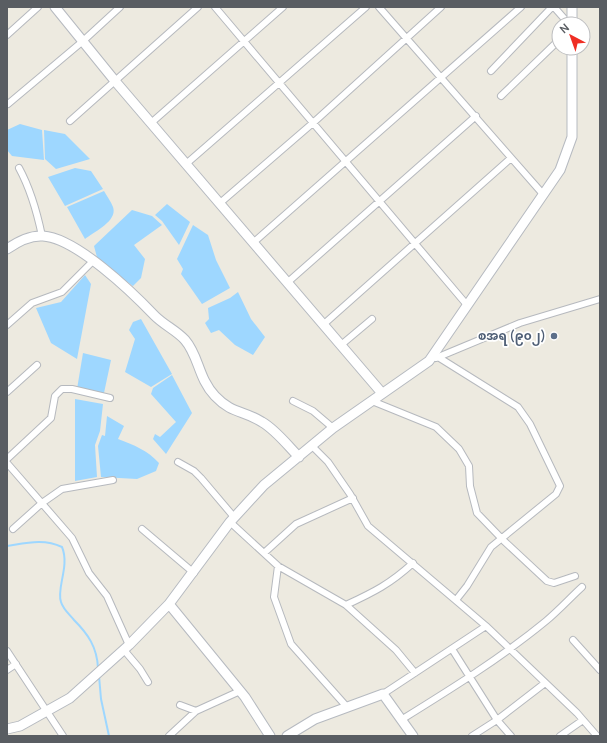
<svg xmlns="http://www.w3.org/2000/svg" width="607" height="743" font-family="Manrope,'Noto Sans Myanmar',sans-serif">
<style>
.water{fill:#9ed7ff}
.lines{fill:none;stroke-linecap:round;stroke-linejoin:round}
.stream{stroke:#9ed7ff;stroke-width:2}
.street-casing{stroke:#b6b9be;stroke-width:8}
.secondary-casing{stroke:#b6bac0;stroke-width:11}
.street{stroke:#fff;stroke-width:6}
.secondary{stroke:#fff;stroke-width:9}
.service-dot{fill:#5c6f8a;stroke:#fff;stroke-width:1.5}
.labels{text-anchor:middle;stroke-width:3.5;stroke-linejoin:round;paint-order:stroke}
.service-label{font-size:12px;font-weight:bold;fill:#4e5e75;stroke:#fff;text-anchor:end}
</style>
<rect width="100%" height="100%" fill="#edeae0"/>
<path class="water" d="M20,124L42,130L44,160L12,156L7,150V130Z
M44,130L65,134L90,159L56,169L45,159Z
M75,168L91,171L103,189L65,206L48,177Z
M104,191C107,196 111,202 113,207C118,221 94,232 85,239L67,207Z
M167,204L190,222L179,245L162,221L155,215Z
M132,210L152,216L162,225L134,245L145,259L141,278L133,286L98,261L94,246Z
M193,225L208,235L216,260L230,288L202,304L181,274L183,269L177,259Z
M85,275L91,284L77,359L51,343L36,308L61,302Z
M238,292L251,319L265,337L253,355L235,345L219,330L211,333L205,323L209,319L208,308L230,298Z
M141,319L172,374L151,387L125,372L135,339L129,330L133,322Z
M83,353L111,360L104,393L77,389Z
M172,375L192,413L166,454L153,439L155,434L160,437L176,422L151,394L153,388Z
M75,399L103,404L100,431L95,445L97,477L75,481Z
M107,416L124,426L118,439C134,445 147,450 159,463L156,471L137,479L101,477L98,446L102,435L105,436Z"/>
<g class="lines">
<path class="stream" d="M7,546C26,543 44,538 62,547C70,566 56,589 61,602C63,609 69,614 74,620C88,634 97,647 98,668
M99,676L101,699L109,736"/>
<g class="street-casing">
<path id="street" d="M215,7L467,305
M379,7L542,193
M554,7L569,24
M7,35L38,7
M491,71L552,7
M501,96L559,40
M8,104L83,41L120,7
M70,121L198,7
M151,123L283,7
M186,164L366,7
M19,168C31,190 37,212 42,236
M220,203L314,122L441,7
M254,242L521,7
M288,282L476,116
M324,324L511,158
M7,325L32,303L62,292L92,262
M341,345L372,319
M438,357L518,407L530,424L560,486L556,494L491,547L467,586L456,600
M436,358L520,323L600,299
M7,392L37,365
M293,401L313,411L333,428
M372,401L436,427L459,449L469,466L470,486L477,513L504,541L547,581L554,583L575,576
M312,446L328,462L350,494L368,526L486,626L577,713L597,736
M7,459L51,418L55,396L62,389H72L110,398
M178,462L194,471L201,478L234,517
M7,463L72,538L89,573L107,596L129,645
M230,522L278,566L346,605L396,650L415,673
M13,529L42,503L62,489L113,480
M142,529L194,573
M264,553L296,524L353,498
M278,566L274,597L291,644L347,707
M346,605C374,592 390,584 413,563
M573,640L600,670
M452,649L497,720L511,736
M124,650L140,669L148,682
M7,651L63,736
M7,670L16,664
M383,694L486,626
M180,705L196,711
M401,720C451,689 501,658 546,621C559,610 570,598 582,587
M169,736L196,711L240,691
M472,736L497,720L545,683
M560,736L583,720"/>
</g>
<g class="secondary-casing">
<path id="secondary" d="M55,7L115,81L381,392
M572,24V7
M7,249C17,242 30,235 43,236C76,238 132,292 155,316C164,325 177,331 185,340C199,356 198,378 215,396C232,414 243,410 262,422C276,430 288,446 299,457
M169,604L245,697L270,736
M7,729L20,726L70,698L129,645L169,604L230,522L264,485L333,428L429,361L560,170L572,137V48
M287,736L315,719L383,694L413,736"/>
</g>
<use href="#street" class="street"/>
<use href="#secondary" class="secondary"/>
</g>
<circle class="service-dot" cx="554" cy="336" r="4"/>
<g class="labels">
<g class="service-label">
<text x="546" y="340">စအရ (၉၀၂)</text>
</g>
</g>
<rect width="607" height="743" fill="none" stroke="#595d62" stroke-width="16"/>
<g transform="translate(571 36) rotate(319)"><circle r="19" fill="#ffffff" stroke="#bdbec0"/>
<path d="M0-3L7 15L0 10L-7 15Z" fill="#ef2e24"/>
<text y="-6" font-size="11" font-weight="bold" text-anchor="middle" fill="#595d62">N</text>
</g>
</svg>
